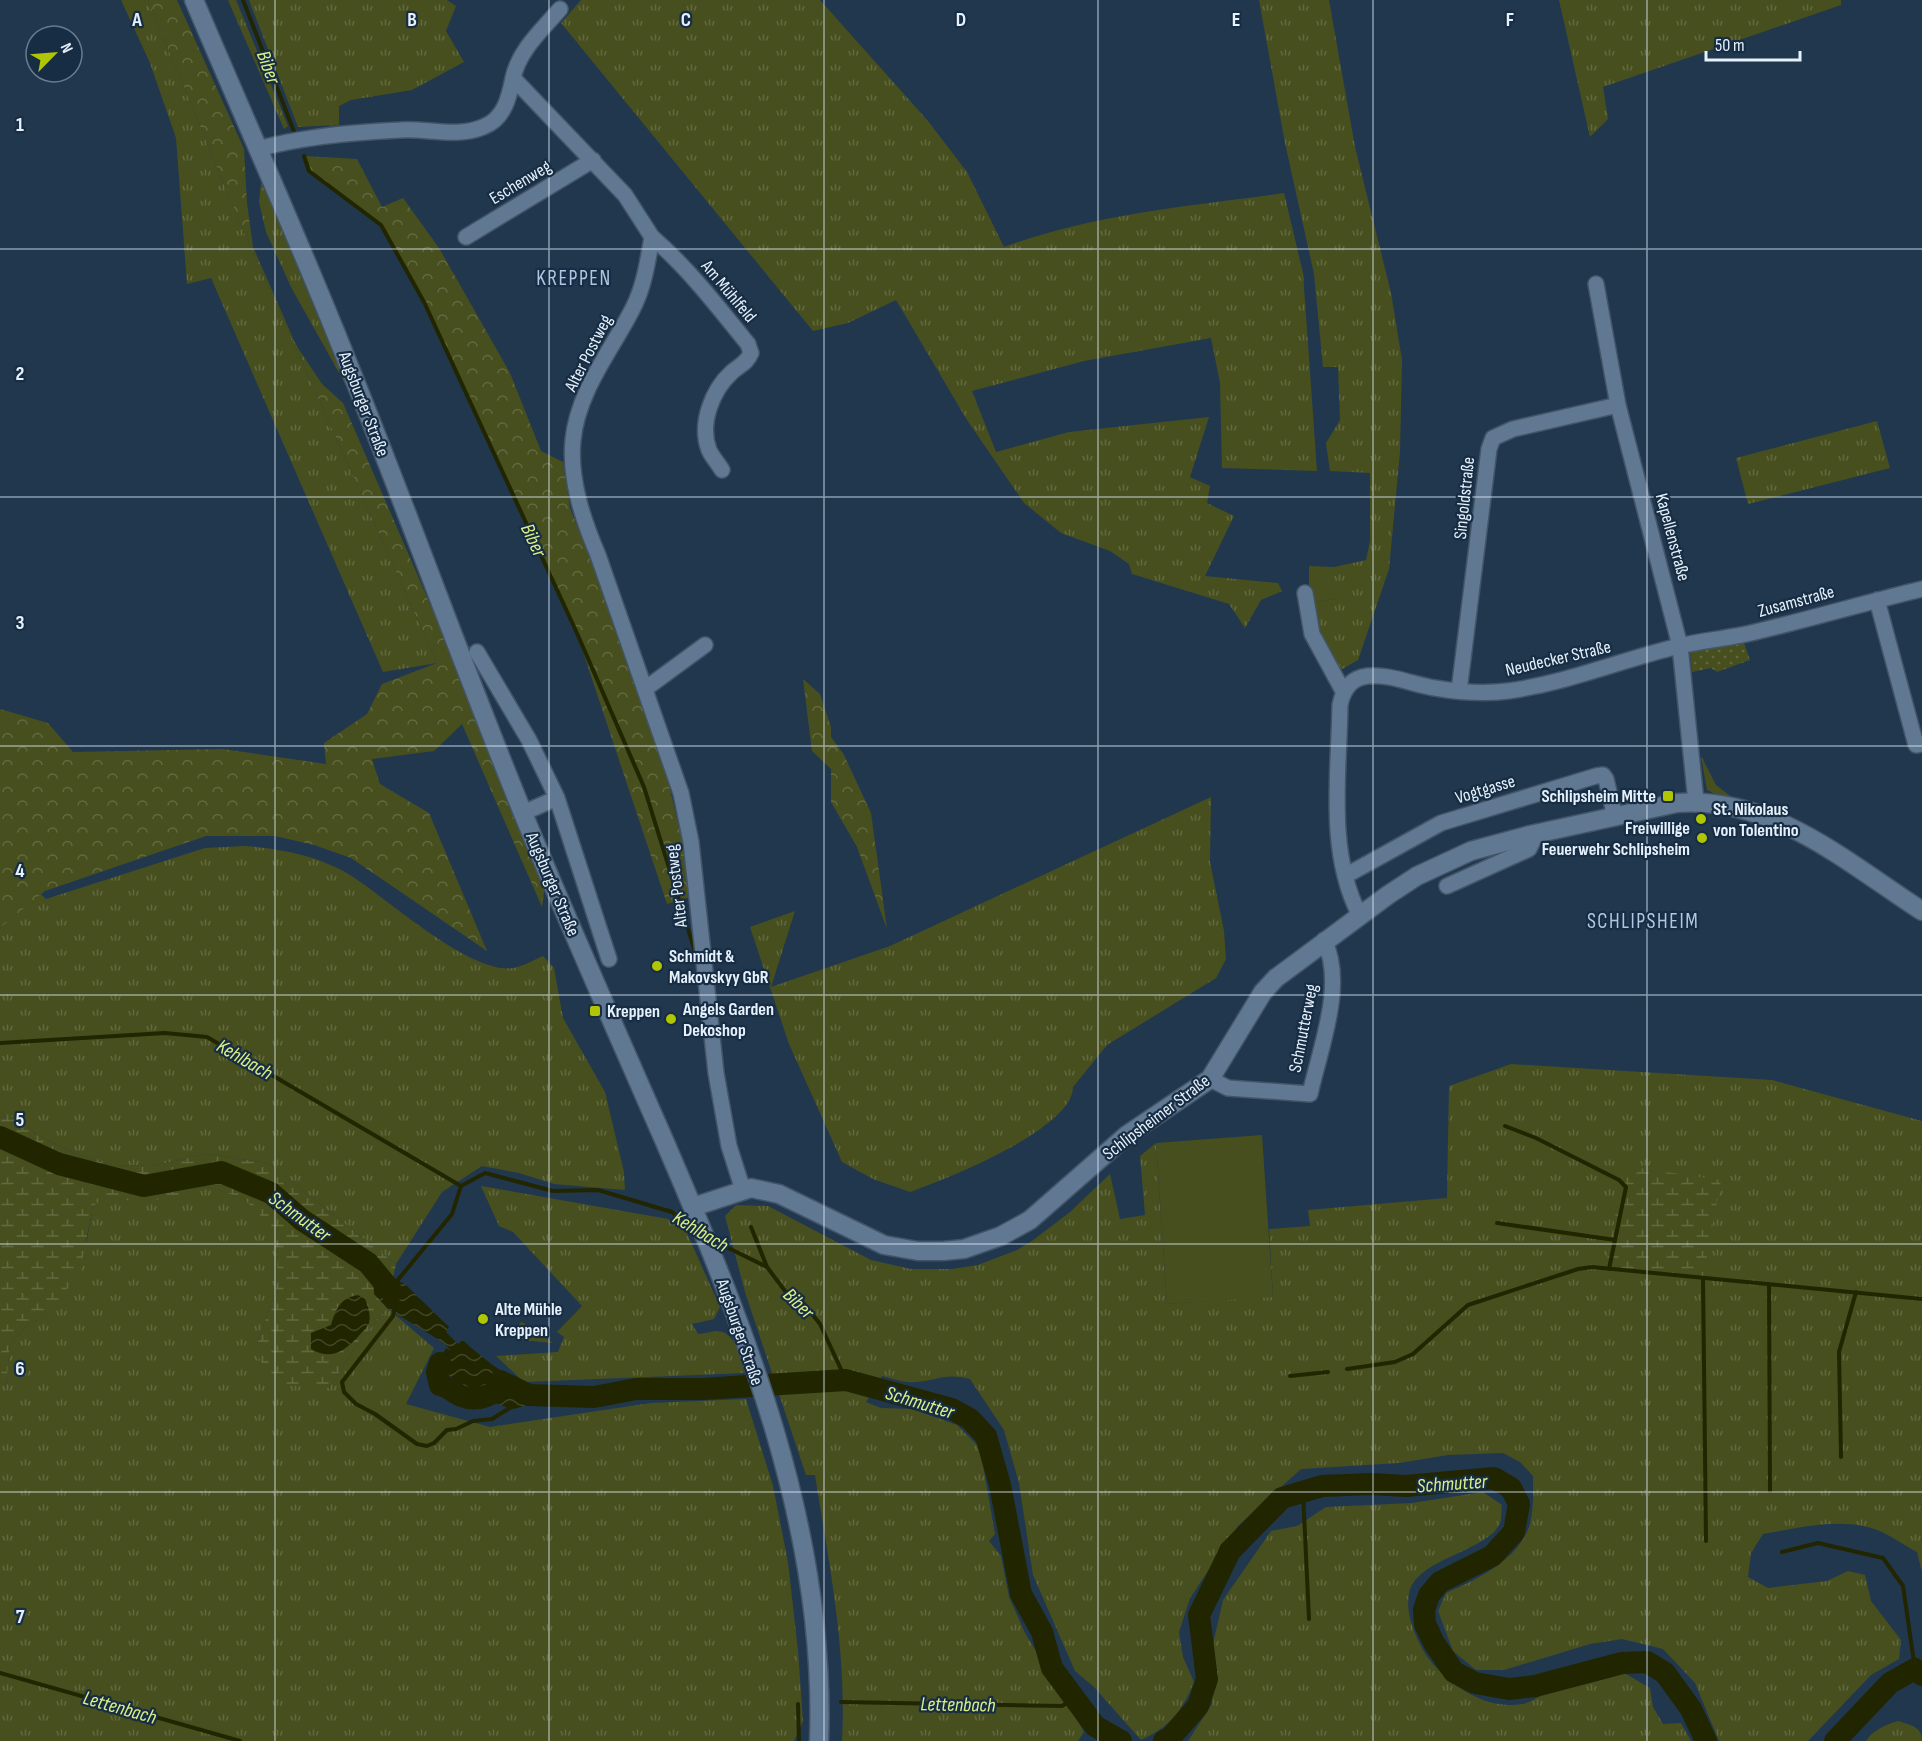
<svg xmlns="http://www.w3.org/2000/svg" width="1922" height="1741" font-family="'Sofia Sans Condensed',sans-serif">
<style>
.grass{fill:url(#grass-tufts)}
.forest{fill:url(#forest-crowns)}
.wetland{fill:url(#wetland-marsh)}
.park{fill:url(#park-dots)}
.garden{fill:#474f1e}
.water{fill:url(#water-waves)}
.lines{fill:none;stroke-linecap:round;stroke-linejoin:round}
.stream{stroke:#212600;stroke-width:4}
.river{stroke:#212600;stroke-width:22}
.street-casing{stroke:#425568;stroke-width:18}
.secondary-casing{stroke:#425568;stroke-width:21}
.street{stroke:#607892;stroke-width:15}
.secondary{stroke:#607892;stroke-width:18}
.grid{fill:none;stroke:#e6f1fd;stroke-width:1.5;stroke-opacity:0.55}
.poi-dot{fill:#b0c503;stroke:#172d43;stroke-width:2}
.labels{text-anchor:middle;stroke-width:4.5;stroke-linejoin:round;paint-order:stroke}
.street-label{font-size:18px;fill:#e6f1fd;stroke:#172d43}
.poi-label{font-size:18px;font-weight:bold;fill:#e6f1fd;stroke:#172d43;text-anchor:start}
.water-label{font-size:20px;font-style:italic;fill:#dcef86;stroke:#172d43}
.quarter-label{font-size:21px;letter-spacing:1.5px;fill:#adc7e4;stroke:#172d43}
.grid-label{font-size:20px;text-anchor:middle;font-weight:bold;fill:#e6f1fd;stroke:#172d43;stroke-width:4.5;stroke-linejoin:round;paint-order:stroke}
</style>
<defs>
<pattern id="grass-tufts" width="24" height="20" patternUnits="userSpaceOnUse" patternTransform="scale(1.5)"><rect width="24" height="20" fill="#474f1e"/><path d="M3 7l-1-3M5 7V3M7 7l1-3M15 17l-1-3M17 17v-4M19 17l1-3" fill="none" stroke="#626940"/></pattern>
<pattern id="forest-crowns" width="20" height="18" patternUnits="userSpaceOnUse" patternTransform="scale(1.5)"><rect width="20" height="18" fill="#474f1e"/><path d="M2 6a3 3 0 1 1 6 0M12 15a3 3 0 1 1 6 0" fill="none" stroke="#626940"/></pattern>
<pattern id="wetland-marsh" width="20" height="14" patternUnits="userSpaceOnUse" patternTransform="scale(1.5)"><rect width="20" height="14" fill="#474f1e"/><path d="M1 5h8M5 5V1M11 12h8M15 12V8" fill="none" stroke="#626940"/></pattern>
<pattern id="park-dots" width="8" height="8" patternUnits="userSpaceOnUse" patternTransform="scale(1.5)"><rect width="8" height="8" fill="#474f1e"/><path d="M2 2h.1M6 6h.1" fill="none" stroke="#626940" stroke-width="1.8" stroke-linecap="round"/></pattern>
<pattern id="water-waves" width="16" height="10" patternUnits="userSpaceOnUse" patternTransform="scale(1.5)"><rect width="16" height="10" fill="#212600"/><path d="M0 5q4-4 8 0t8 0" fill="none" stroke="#414626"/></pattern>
</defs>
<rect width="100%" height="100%" fill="#21374e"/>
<path class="grass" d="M121,0H148L243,230L437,663L383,672L211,278L187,284L176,138L150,63Z
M228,0H236L288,126L284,129Z
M249,0H447L456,6L446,31L464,62L412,90L351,100L339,106V125L298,127Z
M581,0H820L928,121L967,172L1004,247C1093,214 1190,206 1284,193L1303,273L1317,471L1222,468L1220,383L1211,338L1084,361L972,391L996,452L1069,432L1209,417L1190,477L1210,486L1207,503L1234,516L1205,576L1278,583L1282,591L1261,600L1245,628L1229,604L1132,574L1129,564L1110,551L1061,533L1024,503L967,420L896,300L848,323L813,331L561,23Z
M1259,0H1329L1355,147L1391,293L1402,360L1400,452L1389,569L1358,660L1337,672L1309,603L1334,599V567L1366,560L1370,541V473L1330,471L1326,443L1340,420L1338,367H1323L1314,274L1285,143Z
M1559,0H1841V5L1603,87L1608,119L1590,137Z
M261,183L270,201L347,387L292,289L266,232L259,202Z
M1877,421L1890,468L1748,504L1736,458Z
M1701,756L1716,785L1733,798L1722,797L1707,790Z
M1211,797L1210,862L1224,931L1226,959L1216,978L1107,1045L1073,1087C1073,1129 946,1179 910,1192L873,1179L842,1162L789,1044L750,927L795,911L771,987L890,946Z
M245,846C281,849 319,856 350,875C387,898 470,975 514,968C523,966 534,960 543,956L554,968L563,1018L605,1092L624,1172L625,1190L554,1184L519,1173L482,1166L442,1192L396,1264L268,1163L205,1154L152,1166L110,1165L73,1153L36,1134L18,1118L0,1116V928L41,894L46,899L205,848Z
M1511,1064L1772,1080L1922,1121V1572L1917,1552C1905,1546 1893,1537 1880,1531C1844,1516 1799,1528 1763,1534L1751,1553L1748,1577L1768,1588L1827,1581L1848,1571L1865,1575L1871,1601L1901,1640L1899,1659L1871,1675L1808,1741H1719L1695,1683L1663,1649L1622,1639L1590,1644L1504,1670H1476L1453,1651L1438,1611L1446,1593C1476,1580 1517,1561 1529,1527C1534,1512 1533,1492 1533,1476L1520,1462L1503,1453L1448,1455L1399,1463L1301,1469L1238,1526L1190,1598L1179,1632L1183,1657L1194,1682C1182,1711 1171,1726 1141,1740L1094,1687L1075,1671L1033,1575L1019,1483L1004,1430L970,1379C943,1373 941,1380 916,1382C904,1383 893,1379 882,1376L866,1402L881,1408L912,1409L957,1425L980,1448L995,1534L989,1541L1001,1556L1009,1597L1025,1633L1084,1732L1078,1741H842C847,1651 829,1563 815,1475H806L745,1292L725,1216L736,1205L768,1206L871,1260L911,1269H952L978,1265L1017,1250L1032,1241L1070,1212L1110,1174L1120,1219L1145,1215L1140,1156L1156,1143L1167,1304L1273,1296L1269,1229L1310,1226L1308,1210L1447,1198L1449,1086Z
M203,1186L243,1198L272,1226L278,1258L276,1289L255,1350L329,1388L356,1346L387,1308L434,1348L406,1404L490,1427L651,1403L746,1399L773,1486L788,1562L798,1651L803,1721L794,1741H0V1381L6,1386L10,1345L27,1325L47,1315L87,1240L93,1206L105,1196C146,1203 165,1201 203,1186Z
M481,1186L668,1219L686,1231L720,1307L714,1319L692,1324L698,1334C705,1334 711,1331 717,1331C737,1332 739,1358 745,1373L524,1382L496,1356L558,1352L564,1337L557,1332L582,1306L513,1232L499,1226Z
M521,1322L525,1324L553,1343L523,1340L516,1329Z
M1483,1492L1502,1505C1501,1510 1502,1518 1500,1523C1488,1552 1415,1558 1409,1594C1405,1614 1416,1638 1426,1655C1446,1684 1486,1711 1523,1704C1533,1702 1542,1693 1553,1691C1577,1686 1600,1681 1624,1673L1650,1688L1653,1707L1663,1724L1681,1723L1691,1741H1188L1212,1704L1214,1640L1223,1600L1271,1531L1297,1526L1326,1507L1412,1503Z
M1898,1721C1910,1725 1922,1726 1922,1741H1866C1873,1730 1885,1725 1898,1721Z"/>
<path class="forest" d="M148,0H177L244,149L247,203L253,247L296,345L322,384L343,403L491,745L545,884L542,907L462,724L434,751L372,759L380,784L429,813L487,951L351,858L314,845L275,836H206L45,891L0,928V709L48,723L73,752L223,749L326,764L324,743L367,714L382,684L437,663L243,230Z
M304,156L357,159L382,207L403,198L439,248L510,373L541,451L563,462L570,508L615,622L668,781L685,852L691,897L667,904L576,631L424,302L381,225L309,171Z
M803,679L820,694L831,727V737L844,755L871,813L887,929L857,847L831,802V769L812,751Z"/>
<path class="wetland" d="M0,1116L18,1118L36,1134L73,1153L110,1165L152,1166L205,1154L268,1163L396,1264L387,1308L356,1346L329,1388C290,1386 273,1389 255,1350L276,1289L278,1258L271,1226L243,1198L203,1186L170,1199L134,1201L105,1197L93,1206L80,1272L47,1315L27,1325L10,1345L6,1386L0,1381Z
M1625,1166L1721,1180L1703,1278L1605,1269Z"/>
<path class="park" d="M1744,643L1750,660L1717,672L1711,668L1692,672L1690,652Z"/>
<path class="garden" d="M1309,566L1334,567V599L1309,603Z
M1262,1135L1273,1297L1167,1304L1156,1143Z"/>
<path class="water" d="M373,1269L405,1284L449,1327L446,1332L458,1344L463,1340C473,1351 515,1383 528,1387L531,1399L527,1405C521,1407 514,1410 508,1408C491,1401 440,1379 440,1359L446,1348L451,1351L444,1343L387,1308L374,1294Z
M358,1295L365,1299C368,1306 371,1315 369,1323C367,1328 360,1334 357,1338C342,1353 330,1360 311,1349V1333L331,1325C336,1309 340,1298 358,1295Z"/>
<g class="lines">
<path class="stream" d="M243,0L295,134
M304,156L309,171L381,225L424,302L576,631L644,787L697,958
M0,1043L165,1033L207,1037L461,1186L485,1173L553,1191L598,1190L672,1212L696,1233
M1505,1126L1536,1138L1619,1180L1626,1187L1609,1269
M1497,1223L1615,1240
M751,1227L767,1267L788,1295L801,1300L820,1324L846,1380
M714,1241L767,1267
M1703,1278L1706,1541
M397,1281L452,1214L461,1186
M1769,1284L1770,1491
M395,1307L393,1316L342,1382L344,1392L356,1404L375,1414L417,1444L427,1446L434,1443L447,1430L456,1429L473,1421L492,1419L513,1406
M1347,1369L1395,1362L1413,1354L1468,1305L1578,1269L1592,1267L1922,1299
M1290,1376L1328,1372
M1841,1457L1839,1352L1856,1292
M1303,1492L1309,1619
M1782,1552L1818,1543L1883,1558L1903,1586L1915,1669
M0,1673L240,1741
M841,1702L1062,1706L1073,1699
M798,1704L799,1741"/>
<path class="river" d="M0,1137L59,1164L144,1186L221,1172L271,1193L302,1220L368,1263L392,1292
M440,1363L437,1372L440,1385C449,1387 454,1393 461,1396C478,1403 493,1394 506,1385L500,1381
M504,1383L529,1395L594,1397L636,1389H702L846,1380L952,1409L970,1419L986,1436L1000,1485L1021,1594L1042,1632L1052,1668L1095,1726L1121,1741
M1164,1741L1171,1737L1198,1706L1207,1679L1199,1615L1230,1551L1282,1498L1322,1486L1371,1484L1406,1486L1494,1478L1511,1488L1519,1504L1514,1532L1492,1556L1440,1582L1429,1595L1424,1610L1425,1624L1434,1643L1454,1672L1475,1683L1509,1689L1535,1686L1622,1663L1647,1662L1665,1673L1691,1709L1706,1741
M1835,1741L1890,1683L1915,1669L1922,1675"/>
<g class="street-casing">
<path id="street" d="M513,78C519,50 542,30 560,9
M258,149C301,137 356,132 400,130C427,128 457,138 483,127C504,119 509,98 513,78L625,195L652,237C648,260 644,287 633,308C612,350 578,390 573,440C569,479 583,520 598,555L681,793L691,842L716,1073L729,1146L743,1190
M466,237L593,160
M652,237C689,269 718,307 748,344L751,353C747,363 740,365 732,372C712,390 699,424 709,450C712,457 718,463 722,470
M1596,284L1618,405L1680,646L1696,802
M1305,593L1312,634L1343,691
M1877,600L1916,745L1922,744
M477,652L529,740L557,798L609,959
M645,689L705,645
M1459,691L1489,449L1493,438L1513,429L1618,405
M523,813L557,798
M1345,876L1441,823L1596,776L1603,775L1606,779L1615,817
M1447,886L1529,849L1536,834
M1359,914C1327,851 1339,774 1340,705C1350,655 1402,683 1435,688C1458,692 1485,694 1508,691C1567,683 1621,660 1679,646C1705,640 1733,638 1759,631C1814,618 1868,602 1922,589
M1210,1079L1228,1088L1310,1094C1320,1048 1346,984 1324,940"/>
</g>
<g class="secondary-casing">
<path id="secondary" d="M194,0C245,120 299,240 347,361C409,514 464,670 527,823C571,929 618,1035 664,1140C746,1330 827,1530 819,1741
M693,1207L751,1188L779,1194L884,1245L918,1251H943L964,1249L1001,1236L1030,1220L1127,1135L1210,1079L1263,992L1276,978L1388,895L1417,876L1471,851L1530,835L1677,803C1773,796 1846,862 1922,911"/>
</g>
<use href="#street" class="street"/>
<use href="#secondary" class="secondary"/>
</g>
<path class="grid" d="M275,0V1741M549,0V1741M824,0V1741M1098,0V1741M1373,0V1741M1647,0V1741M0,249H1922M0,497H1922M0,746H1922M0,995H1922M0,1244H1922M0,1492H1922"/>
<g class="poi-dot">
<rect x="1662" y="790" width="12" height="12" rx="3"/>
<circle cx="1701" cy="819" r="6"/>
<circle cx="1702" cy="838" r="6"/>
<circle cx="657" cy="966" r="6"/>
<rect x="589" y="1005" width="12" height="12" rx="3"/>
<circle cx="671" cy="1019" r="6"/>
<circle cx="483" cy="1319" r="6"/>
</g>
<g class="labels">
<g class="street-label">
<text transform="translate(520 182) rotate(-31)" y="6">Eschenweg</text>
<text transform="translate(729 291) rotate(50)" y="6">Am Mühlfeld</text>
<text transform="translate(588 353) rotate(-63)" y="6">Alter Postweg</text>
<text transform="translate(364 404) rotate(69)" y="6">Augsburger Straße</text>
<text transform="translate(1464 498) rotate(-84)" y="6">Singoldstraße</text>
<text transform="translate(1673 537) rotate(75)" y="6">Kapellenstraße</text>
<text transform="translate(1796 601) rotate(-15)" y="6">Zusamstraße</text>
<text transform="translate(1558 658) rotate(-13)" y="6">Neudecker Straße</text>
<text transform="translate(1485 789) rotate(-17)" y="6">Vogtgasse</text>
<text transform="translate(553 884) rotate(67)" y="6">Augsburger Straße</text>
<text transform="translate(676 886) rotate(-97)" y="6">Alter Postweg</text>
<text transform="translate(1303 1028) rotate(-79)" y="6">Schmutterweg</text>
<text transform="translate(1156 1117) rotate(-37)" y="6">Schlipsheimer Straße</text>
<text transform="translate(740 1332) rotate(71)" y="6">Augsburger Straße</text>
</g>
<g class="poi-label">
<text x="1656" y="802" text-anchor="end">Schlipsheim Mitte</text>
<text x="1713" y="815">St. Nikolaus<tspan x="1713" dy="21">von Tolentino</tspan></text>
<text x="1690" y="834" text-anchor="end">Freiwillige<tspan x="1690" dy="21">Feuerwehr Schlipsheim</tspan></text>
<text x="669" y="962">Schmidt &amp;<tspan x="669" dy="21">Makovskyy GbR</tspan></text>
<text x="683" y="1015">Angels Garden<tspan x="683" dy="21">Dekoshop</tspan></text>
<text x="607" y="1017">Kreppen</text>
<text x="495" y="1315">Alte Mühle<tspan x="495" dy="21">Kreppen</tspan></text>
</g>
<g class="water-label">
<text transform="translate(269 67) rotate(69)" y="7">Biber</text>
<text transform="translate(534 540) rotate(65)" y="7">Biber</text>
<text transform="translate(245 1059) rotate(30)" y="7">Kehlbach</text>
<text transform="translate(300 1216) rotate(36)" y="7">Schmutter</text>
<text transform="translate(701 1231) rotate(31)" y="7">Kehlbach</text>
<text transform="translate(799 1303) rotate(44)" y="7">Biber</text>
<text transform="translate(920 1402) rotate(17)" y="7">Schmutter</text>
<text transform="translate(1452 1483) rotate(-4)" y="7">Schmutter</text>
<text transform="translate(958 1704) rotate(1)" y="7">Lettenbach</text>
<text transform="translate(120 1707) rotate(16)" y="7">Lettenbach</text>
</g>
<g class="quarter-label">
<text x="574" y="285">KREPPEN</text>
<text x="1643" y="928">SCHLIPSHEIM</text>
</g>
</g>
<g class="grid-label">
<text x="137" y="26">A</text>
<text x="412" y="26">B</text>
<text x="686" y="26">C</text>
<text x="961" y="26">D</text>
<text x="1236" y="26">E</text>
<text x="1510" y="26">F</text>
<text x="20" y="131">1</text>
<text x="20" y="380">2</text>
<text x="20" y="629">3</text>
<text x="20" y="877">4</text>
<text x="20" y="1126">5</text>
<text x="20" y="1375">6</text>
<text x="20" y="1623">7</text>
</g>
<g transform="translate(54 54) rotate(65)"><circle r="28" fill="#172d43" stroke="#6a7b8d" stroke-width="1.5"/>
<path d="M0-4.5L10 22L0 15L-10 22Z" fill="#b0c503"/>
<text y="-9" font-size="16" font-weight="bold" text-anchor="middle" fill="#e6f1fd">N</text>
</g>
<path d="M1706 51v9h94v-9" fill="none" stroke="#e6f1fd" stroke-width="3"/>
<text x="1715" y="51" font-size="18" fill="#e6f1fd" stroke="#172d43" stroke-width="4.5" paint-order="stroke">50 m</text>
</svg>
